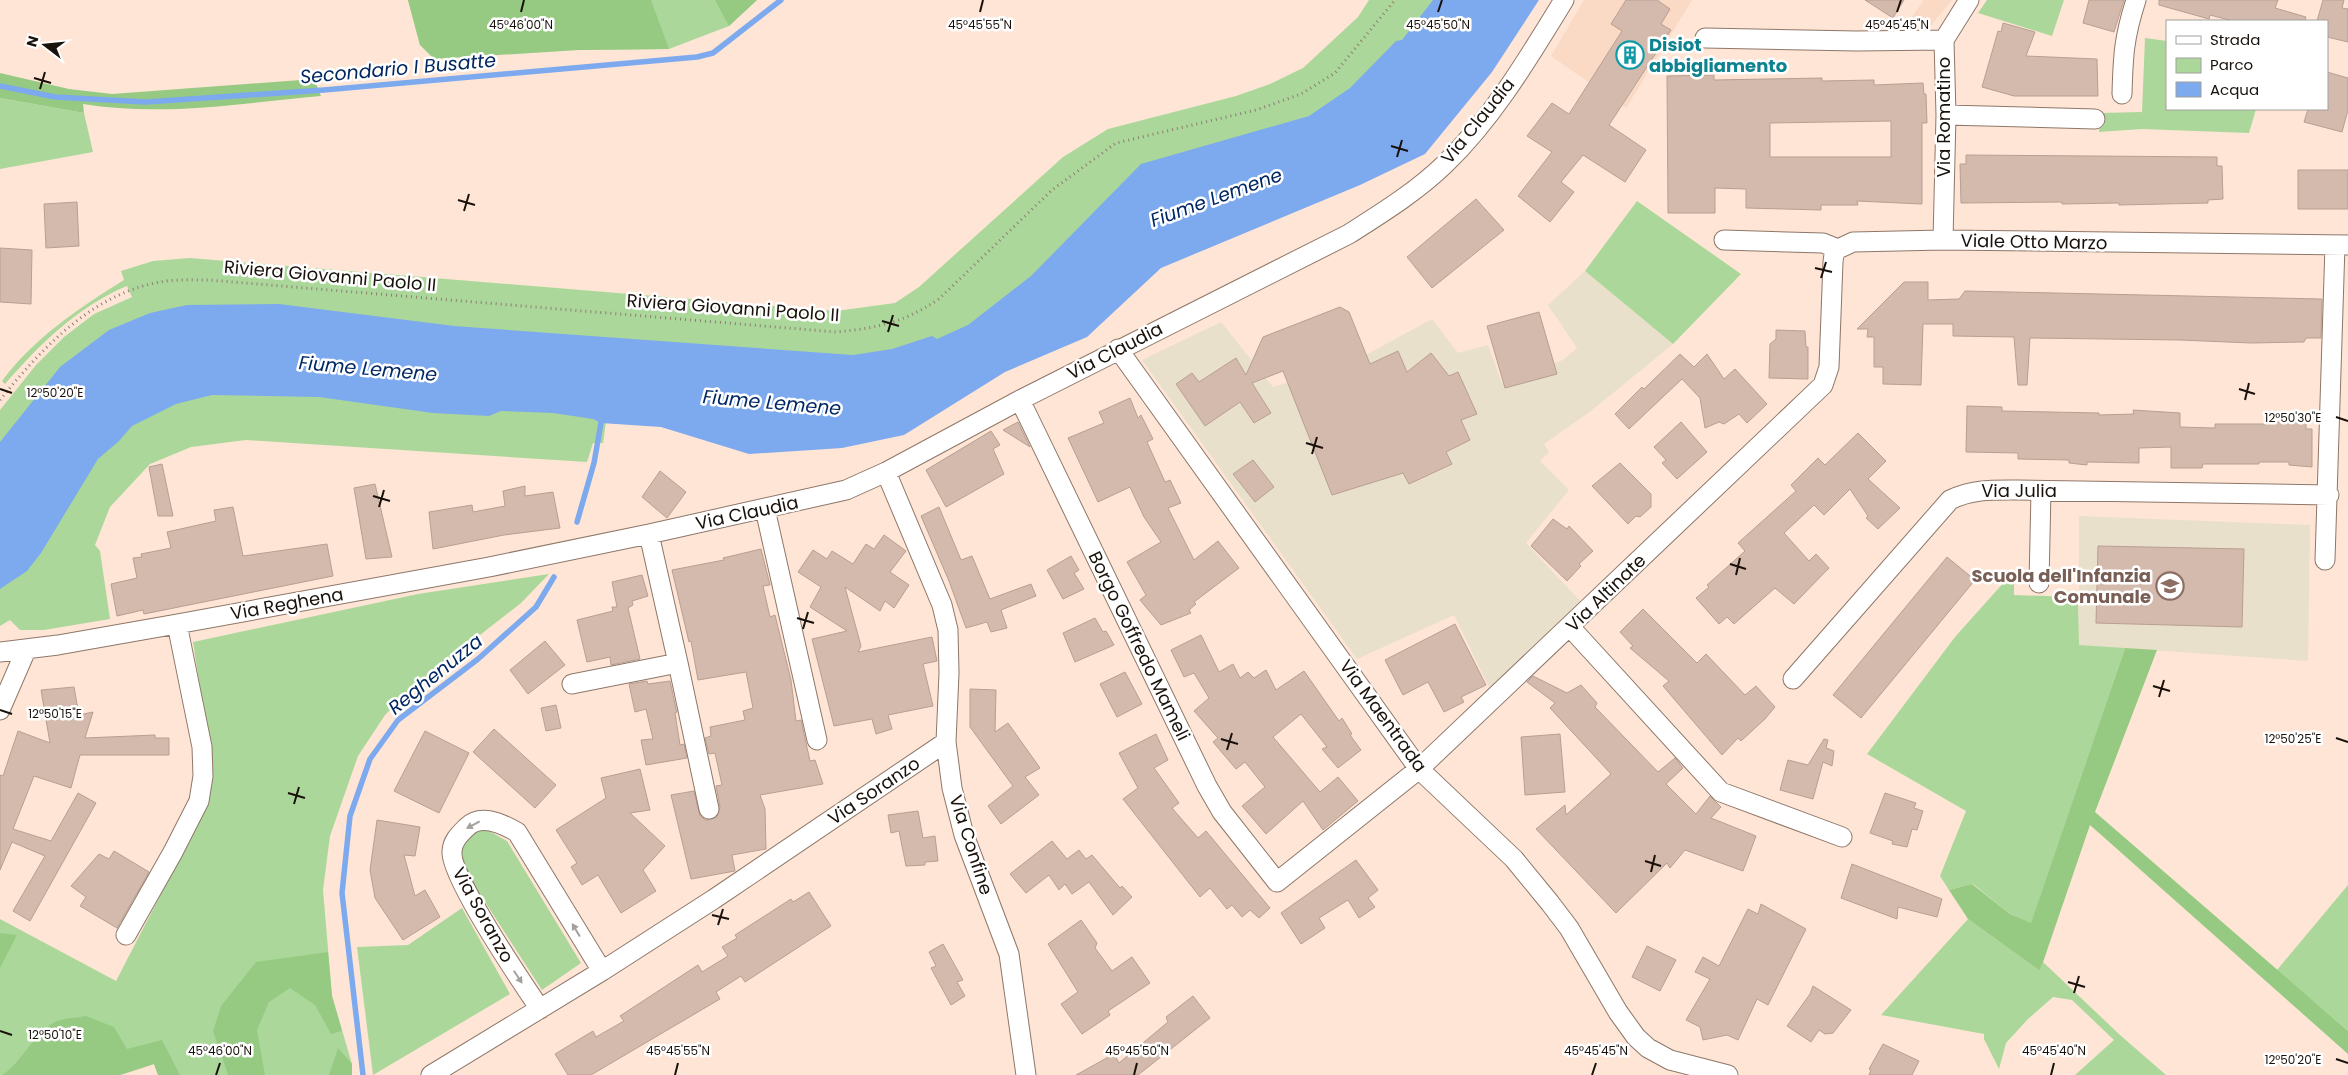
<svg xmlns="http://www.w3.org/2000/svg" width="2348" height="1075" font-family="Poppins,sans-serif">
<style>
.built{fill:#fad9c5}
.industrial{fill:#e9e0cb}
.green{fill:#abd89a}
.forest{fill:#96ca82}
.water{fill:#7da9ee}
.lines{fill:none;stroke-linecap:round;stroke-linejoin:round}
.stream{stroke:#7da9ee;stroke-width:5.5}
.building{fill:#d3baac;stroke:#b89f91;fill-rule:evenodd}
.minor-casing{stroke:#8e7769;stroke-width:21}
.path{stroke:#8e7d72;stroke-width:3;stroke-dasharray:1 4;stroke-linecap:butt}
.minor{stroke:#fff;stroke-width:19}
.oneway{fill:#a3a09d}
.ticks{fill:none;stroke:#19110b;stroke-width:2}
.labels{text-anchor:middle;stroke-width:5;stroke-linejoin:round;paint-order:stroke}
.culture-label{font-size:18px;font-weight:bold;fill:#0d838f;stroke:#fff;text-anchor:start}
.street-label{font-size:18px;fill:#19110b;stroke:#fff}
.education-label{font-size:18px;font-weight:bold;fill:#785e54;stroke:#fff;text-anchor:end}
.water-label{font-size:19px;font-style:italic;fill:#002762;stroke:#fff}
.ticks-label{font-size:12px;text-anchor:middle;fill:#19110b;stroke:#fff;stroke-width:5;stroke-linejoin:round;paint-order:stroke}
</style>
<rect width="100%" height="100%" fill="#fee5d5"/>
<path class="built" d="M1584,0H1692L1626,108L1551,56Z
M1924,0H1952L1929,28H1904Z"/>
<path class="industrial" d="M1585,271L1673,344L1591,411L1544,444L1549,452L1540,461L1569,490L1526,543L1581,602L1490,689L1454,615L1357,659L1142,360L1221,322L1273,387L1353,362L1432,319L1458,353L1488,345L1502,383L1563,360L1577,348L1548,305Z
M2079,516L2310,525L2308,661L2079,645Z"/>
<path class="green" d="M408,0H757L729,26L669,49L579,50L420,45Z
M1369,0H1498L1134,245L1038,348L609,400L603,443H593L587,462L246,440L191,447L150,464L110,507L95,545L100,551L110,619L44,630H20L10,620L0,626V410L36,365L64,337L94,314L132,297L127,286C77,307 40,344 5,384L2,381C34,338 79,308 124,280L121,271L153,261L190,258L836,311L895,303L919,287L1063,157L1108,129L1236,96L1270,84L1303,68L1358,17Z
M1987,0H2064L2052,36L1978,13Z
M2145,38L2167,41V109H2256L2249,133L2142,129L2099,132L2100,113L2142,112Z
M0,98L84,113L93,152L0,169Z
M1637,201L1741,274L1673,344L1585,271Z
M2014,571V595L2078,597L2079,645L2125,648L2031,924L2010,914L1973,884L1949,890L1940,876L1966,811L1867,754L1955,637Z
M549,574L521,603L411,689L385,715L358,756L330,836L323,890L332,996L352,1064V1075H158L154,1064L120,1075H0V919L116,981L204,811L212,766L193,642L418,594Z
M475,831H489L507,841L581,963L542,990L463,868L458,853L465,840Z
M2348,885V1031L2277,970Z
M462,908L510,994L373,1075L357,947L408,945Z
M1968,919L2040,971L2043,962L2120,1035L2166,1075H2075L2114,1040L2072,1000L2053,997L2028,1019L2006,1043L1999,1069L1984,1039V1034L1881,1015Z"/>
<path class="forest" d="M408,0H651L669,49L579,50L434,59L420,45Z
M715,0H757L729,26Z
M0,73L69,89L112,94L314,79L321,96C243,103 161,117 83,104L84,113L0,98Z
M2125,648L2157,650L2095,812L2348,1031V1054L2090,825L2040,971L1968,919L1949,890L1972,884L2010,914L2031,923Z
M1,933L17,935L0,968V934Z
M328,952L332,996L342,1031L331,1034L315,1005L290,988L269,1002L257,1030L265,1075H228L213,1031L221,1006L256,962Z
M86,1016L114,1027L127,1049L162,1040L180,1075H158L154,1064L120,1075H2C23,1062 32,1034 55,1022C63,1018 76,1018 86,1016Z
M338,1048L352,1064V1075H329Z"/>
<path class="water" d="M1433,0H1539L1492,72L1425,154L1360,185L1161,268L1087,337L1005,372L904,435L842,448L749,454L661,427L601,423L593,419L553,413L501,411L489,416L433,413L319,397L212,395L176,404L132,426L119,441L98,459L41,553L27,571L0,589V442L60,367L109,330L150,313L187,305L279,304L454,326L853,355L892,349L932,336L937,339L968,325L1031,276L1141,164L1309,116L1350,88L1396,41L1402,40Z"/>
<g class="lines">
<path class="stream" d="M0,86L55,97L146,102L324,90L697,57L713,53L781,0
M577,522L594,463L602,417
M363,1075L342,893L350,816L370,759L398,720L478,659L536,607L554,577"/>
</g>
<path class="building" d="M1626,0H1657L1670,9L1661,24L1671,30L1609,125L1646,150L1625,182L1583,155L1561,182L1574,192L1550,222L1518,196L1552,152L1527,136L1552,103L1569,114L1622,31L1611,24Z
M1865,0H1904L1893,18Z
M2089,0H2124L2114,32L2083,23Z
M2159,0H2278L2275,8L2306,17L2305,21H2233L2210,15L2209,19L2159,5Z
M2323,0H2344L2342,8L2348,9V42L2327,37V21H2317Z
M2003,23L2035,32L2026,56L2097,59L2098,96H2014L1982,87L1998,31L2001,32Z
M2327,72L2348,78V110L2342,132L2304,122L2308,109H2327Z
M1714,75V80L1822,78V81L1874,80V85L1923,83L1924,94H1926L1927,123H1922V204L1857,201L1858,205H1821V210L1746,208V189L1715,188V213H1668L1667,76ZM1891,121V157H1770V123Z
M1966,155L2217,157V166H2222L2223,199L2208,200V203L2119,205V203L2062,204V202L1961,203L1960,164H1966Z
M2298,170H2348V209H2298Z
M1476,199L1504,230L1432,288L1407,257Z
M77,202L79,246L46,248L44,204Z
M0,248L32,250L31,304L0,302Z
M1904,282H1928V300L1959,299L1965,291L2322,299L2321,338H2306L2304,342L2251,343L2180,340L2030,338L2027,385H2018L2014,337L1953,336V324H1923L1921,385L1883,384V367H1874V337H1867L1868,329H1857Z
M1340,307L1349,312L1370,364L1398,351L1407,372L1431,353L1449,376L1458,372L1477,414L1461,420L1470,440L1446,452L1452,464L1409,484L1403,473L1332,495L1283,371L1252,383L1271,413L1254,423L1240,402L1205,426L1176,384L1192,373L1199,382L1236,358L1246,375L1263,337Z
M1539,312L1557,374L1505,388L1487,326Z
M1776,330L1805,331L1806,347H1808V379L1769,378L1770,344L1776,339Z
M1680,354L1694,367L1707,354L1724,379L1735,369L1767,404L1747,423L1739,414L1724,424L1719,422L1705,428L1700,398L1682,379L1629,429L1615,414L1642,387L1644,389Z
M1130,398L1138,418L1141,415L1153,439L1147,442L1165,482L1170,480L1181,503L1168,508L1194,560L1218,541L1239,568L1194,602L1196,604L1189,610L1191,613L1161,625L1140,600L1146,595L1127,562L1161,542L1144,517L1130,487L1098,502L1068,438L1104,423L1099,412Z
M1967,406L2002,407V411L2099,413V415L2134,414L2133,410L2180,413V427L2215,428V424H2271V422H2284L2285,418H2306V429H2312V467L2289,465V462H2259V464H2203L2202,468H2171V447L2139,448V463L2087,462V465L2069,463V460L2018,459V453L1966,452Z
M1018,422L1030,447L1003,430Z
M1681,422L1707,452L1677,479L1662,463L1666,460L1654,447Z
M991,431L1000,445L993,449L1004,474L946,507L926,470Z
M1858,433L1886,461L1868,479L1900,508L1878,529L1866,518L1868,516L1850,489L1824,515L1814,505L1784,533L1809,561L1816,554L1829,568L1794,604L1775,588L1734,624L1727,617L1719,624L1696,598L1709,587L1707,585L1745,551L1738,543L1796,491L1791,485L1818,458L1825,465Z
M1253,460L1274,487L1255,502L1233,474Z
M1620,463L1651,494V507L1640,517L1636,516L1628,524L1592,486Z
M162,464L173,516H158L149,467Z
M660,471L686,492L667,518L642,497Z
M375,484L392,557L366,559L354,488Z
M525,486V496L553,492L560,528L504,535L433,549L429,512L472,505L473,512L505,506L503,491Z
M233,507L243,556L327,544L333,576L144,614L143,610L117,616L111,584L137,578L133,558L142,557L141,554L171,548L167,532L216,521L214,510Z
M939,507L961,560L972,556L990,599L1031,584L1036,596L1001,610L1007,628L991,632L987,622L966,628L949,581L921,516Z
M1553,519L1567,529L1569,526L1593,551L1579,564L1581,566L1567,581L1531,546Z
M884,535L906,551L890,572L909,585L894,608L885,601L880,611L845,587L861,646L858,652L932,637L937,661L923,664L933,706L888,715L892,729L876,734L872,719L834,726L812,639L847,631L810,607L821,587L798,572L813,550L827,559L832,551L853,564L866,544L874,549Z
M2098,546L2244,549L2242,627L2096,623Z
M761,549L770,585L763,586L770,617L775,615L791,680L796,721L801,720L810,761L815,760L823,784L760,795L765,809L766,849L732,855L735,871L691,879L671,795L694,791L700,816L706,820L717,817L720,807L716,786L722,785L715,753L709,754L705,738L711,736L710,727L745,720L743,711L753,708L746,672L698,680L691,641L689,642L672,570L724,560L723,558Z
M1071,556L1079,570L1074,573L1084,589L1063,599L1047,570Z
M1947,557L1975,580L1861,718L1833,695Z
M642,575L648,596L632,601L633,605L628,608L640,659L611,665L610,657L587,662L577,620L613,611L612,607H617L612,582Z
M1643,609L1697,663L1706,654L1745,695L1756,686L1775,707L1765,719L1741,741L1738,738L1722,755L1663,686L1669,681L1630,648L1633,646L1620,632Z
M1095,618L1103,632L1106,631L1114,645L1075,662L1063,633Z
M1455,624L1486,685L1461,697L1464,702L1444,712L1428,682L1403,695L1385,660Z
M1201,635L1219,672L1233,664L1240,678L1248,672L1254,678L1266,670L1276,690L1304,671L1339,721L1342,718L1352,734L1350,735L1361,750L1338,768L1322,749L1327,747L1301,714L1273,737L1320,792L1338,777L1358,801L1323,830L1303,801L1266,834L1242,806L1265,787L1245,762L1236,769L1213,742L1218,738L1194,711L1209,698L1194,673L1184,677L1171,650Z
M545,641L565,665L528,694L510,670Z
M1125,672L1142,704L1117,717L1100,684Z
M1533,676L1567,693L1581,685L1597,703L1595,707L1658,772L1675,758L1683,768L1666,784L1696,814L1710,796L1721,807L1711,818L1756,836L1743,871L1685,850L1670,868L1667,863L1616,913L1536,829L1565,805L1566,815L1611,774L1550,708L1555,703L1527,682Z
M647,681L648,684L670,681L676,709L677,712L675,713L680,745L684,744L687,758L646,765L641,740L653,739L646,709L635,712L629,684Z
M74,687L79,715L93,712L85,738L155,735V738H169V755H80L71,788L34,776L13,829L51,841L78,793L96,803L30,921L13,911L45,856L12,842L0,870V775L3,776L18,731L50,743L41,690Z
M970,689L996,690L995,732L1008,723L1040,768L1025,777L1039,795L1001,824L988,806L1013,786L970,727Z
M556,705L561,728L546,731L541,708Z
M494,729L556,785L535,808L473,752Z
M425,731L469,753L439,813L394,791Z
M1156,734L1168,760L1154,768L1179,803L1172,808L1198,838L1206,831L1270,908L1259,918L1250,910L1242,917L1232,905L1227,909L1210,888L1200,897L1123,799L1138,788L1119,753Z
M1560,734L1565,792L1525,795L1521,737Z
M1824,739L1828,740L1826,748L1834,751L1832,766L1823,762L1813,799L1780,790L1788,760L1808,765Z
M640,769L650,810L630,813L665,846L643,870L656,891L621,913L598,875L582,885L571,867L577,863L556,830L606,798L601,778Z
M1885,793L1916,803L1914,808L1923,811L1917,830L1912,829L1907,847L1892,844L1893,841L1870,833Z
M918,811L923,838L935,836L938,861L925,862V865L906,866L899,831L891,833L888,815Z
M377,820L420,827L415,856L404,855L415,896L425,890L440,917L403,940L375,898L370,870Z
M1052,841L1067,859L1079,850L1086,859L1092,855L1120,888L1122,886L1132,897L1113,915L1089,882L1072,894L1065,884L1059,890L1049,875L1026,893L1010,874Z
M114,851L149,872L117,928L80,906L86,897L71,886L99,854L109,859Z
M1356,860L1378,890L1368,898L1375,907L1359,918L1348,900L1319,918L1325,928L1301,944L1281,913Z
M1852,864L1942,899L1937,917L1898,907L1897,919L1841,898Z
M809,892L831,926L745,982L741,976L716,992L720,999L591,1075H568L555,1054L593,1031L596,1037L624,1021L620,1016L698,965L702,972L728,956L722,947L737,938L735,935L791,899L793,902Z
M1761,904L1806,929L1768,1005L1757,999L1738,1040L1727,1035L1703,1040L1700,1027L1686,1020L1710,979L1695,972L1703,957L1719,966L1748,909L1758,914Z
M1081,920L1097,943L1095,948L1112,971L1132,957L1150,983L1108,1011L1110,1015L1082,1034L1061,1004L1078,992L1048,944Z
M943,944L963,980L957,982L965,996L951,1005L931,968L936,966L929,952Z
M1647,946L1676,960L1660,991L1632,977Z
M1813,986L1851,1010L1833,1033L1825,1034L1819,1030L1811,1042L1787,1026L1810,994Z
M1193,996L1210,1018L1138,1075H1076L1114,1054L1119,1063L1168,1022L1166,1017Z
M1883,1044L1919,1061L1912,1075H1869L1871,1070L1869,1069Z"/>
<g class="lines">
<g class="minor-casing">
<path id="minor" d="M1705,38L1856,41L1944,40
M2122,94C2123,56 2124,37 2136,0
M1946,115L2095,119
M1724,240L1823,243L1838,249L1853,242L1943,240L2348,245
M1943,240L1946,115L1944,40L1969,0
M1118,349L1419,769L1514,859L1550,903L1569,928L1618,1012L1636,1037L1648,1048L1670,1060L1728,1075
M1020,400L1207,786L1222,812L1277,882L1419,769L1823,385L1829,367L1833,262L1834,254L1838,249
M886,472L942,605L948,630L949,673L946,742L952,788L964,835L1009,954L1026,1075
M765,509L817,740
M2325,560L2335,245
M2039,583L2041,491
M1570,627L1721,792L1842,837
M0,652L58,645L177,624L489,567L649,534L846,490L886,472L1020,400L1349,234C1382,213 1416,192 1445,164C1493,118 1529,57 1564,0
M678,663L709,809
M1793,679L1950,500C1972,489 1993,490 2017,490L2329,495
M572,684L678,663L649,534
M0,710L26,650
M126,935L173,852L199,801L203,776L202,747L177,624
M540,1009C523,984 450,876 452,852C452,841 460,834 467,827C481,813 503,824 517,832L602,971
M431,1075L602,971L714,899L946,742"/>
</g>
<path class="path" d="M0,400C41,349 92,294 160,282C176,279 193,280 209,280L836,332C878,328 903,323 939,299L1052,190L1116,143L1256,110L1301,94L1335,73L1395,0"/>
<use href="#minor" class="minor"/>
</g>
<defs><path id="oneway-solid" d="M-6-.8H1V-3.2L6.5 0L1 3.2V.8H-6Z" transform="scale(1.25)"/></defs>
<g class="oneway">
<use href="#oneway-solid" transform="translate(473 825) rotate(152)"/>
<use href="#oneway-solid" transform="translate(576 930) rotate(-121)"/>
<use href="#oneway-solid" transform="translate(518 977) rotate(56)"/>
</g>
<path class="ticks" d="M521,12L524,0M980,12L983,0M1438,12L1442,0M1897,12L1901,0M34,78L51,83M40,89L45,72M1391,146L1408,151M1397,157L1402,140M458,200L475,205M464,211L469,194M1815,268L1832,272M1821,278L1826,262M882,321L899,326M888,332L893,315M0,389L12,393M2239,389L2255,394M2245,400L2249,383M2336,417L2348,421M1306,443L1323,448M1312,454L1317,437M373,496L390,501M379,507L384,490M1730,564L1746,569M1736,575L1740,558M797,618L814,623M803,629L808,612M2153,686L2170,691M2159,697L2164,680M0,710L12,714M2336,738L2348,742M1221,739L1238,744M1227,750L1232,733M288,793L305,798M294,804L299,787M1645,861L1661,866M1651,872L1655,855M712,915L729,919M718,925L723,909M2068,982L2085,987M2074,993L2079,976M0,1031L12,1035M2336,1059L2348,1063M216,1075L220,1063M675,1075L678,1063M1134,1075L1137,1063M1592,1075L1596,1063M2051,1075L2054,1063"/>
<defs>
<g id="building-ring" transform="scale(1.4375)"><circle r="9.5" fill="#fff" stroke="#0f9aa8" stroke-width="1.5"/><path d="M-4-6H4V6H1V3H-1V6H-4ZM-2.5-4.3h1.7v1.8h-1.7ZM.8-4.3h1.7v1.8H.8ZM-2.5-1h1.7V.8h-1.7ZM.8-1h1.7V.8H.8Z" fill="#0f9aa8"/></g>
<g id="school-ring" transform="scale(1.4375)"><circle r="9.5" fill="#fff" stroke="#8d6e63" stroke-width="1.5"/><path d="M0-5L7-2L0 1L-7-2ZM-4 1L0 2.5L4 1V4Q0 6-4 4Z" fill="#8d6e63"/></g>
</defs>
<g fill-rule="evenodd">
<use href="#building-ring" x="1630" y="55"/>
<use href="#school-ring" x="2170" y="586"/>
</g>
<g class="labels">
<g class="culture-label">
<text x="1649" y="51">Disiot<tspan x="1649" dy="21">abbigliamento</tspan></text>
</g>
<g class="street-label">
<text transform="translate(1944 117) rotate(-90)" y="6">Via Romatino</text>
<text transform="translate(1478 121) rotate(-51)" y="6">Via Claudia</text>
<text transform="translate(2034 242) rotate(1)" y="6">Viale Otto Marzo</text>
<text transform="translate(330 276) rotate(5)" y="6">Riviera Giovanni Paolo II</text>
<text transform="translate(733 308) rotate(4)" y="6">Riviera Giovanni Paolo II</text>
<text transform="translate(1115 351) rotate(-27)" y="6">Via Claudia</text>
<text x="2019" y="497">Via Julia</text>
<text transform="translate(747 513) rotate(-12)" y="6">Via Claudia</text>
<text transform="translate(1606 593) rotate(-44)" y="6">Via Altinate</text>
<text transform="translate(287 604) rotate(-10)" y="6">Via Reghena</text>
<text transform="translate(1139 646) rotate(64)" y="6">Borgo Goffredo Mameli</text>
<text transform="translate(1383 716) rotate(54)" y="6">Via Maentrada</text>
<text transform="translate(874 791) rotate(-34)" y="6">Via Soranzo</text>
<text transform="translate(971 845) rotate(72)" y="6">Via Confine</text>
<text transform="translate(483 915) rotate(61)" y="6">Via Soranzo</text>
</g>
<g class="education-label">
<text x="2151" y="582">Scuola dell'Infanzia<tspan x="2151" dy="21">Comunale</tspan></text>
</g>
<g class="water-label">
<text transform="translate(398 68) rotate(-5)" y="7">Secondario I Busatte</text>
<text transform="translate(1216 197) rotate(-20)" y="7">Fiume Lemene</text>
<text transform="translate(368 368) rotate(5)" y="7">Fiume Lemene</text>
<text transform="translate(772 402) rotate(5)" y="7">Fiume Lemene</text>
<text transform="translate(435 674) rotate(-39)" y="7">Reghenuzza</text>
</g>
</g>
<g class="ticks-label">
<text x="521" y="29">45°46'00"N</text>
<text x="980" y="29">45°45'55"N</text>
<text x="1438" y="29">45°45'50"N</text>
<text x="1897" y="29">45°45'45"N</text>
<text x="55" y="397">12°50'20"E</text>
<text x="2293" y="422">12°50'30"E</text>
<text x="55" y="718">12°50'15"E</text>
<text x="2293" y="743">12°50'25"E</text>
<text x="55" y="1039">12°50'10"E</text>
<text x="220" y="1055">45°46'00"N</text>
<text x="678" y="1055">45°45'55"N</text>
<text x="1137" y="1055">45°45'50"N</text>
<text x="1596" y="1055">45°45'45"N</text>
<text x="2054" y="1055">45°45'40"N</text>
<text x="2293" y="1064">12°50'20"E</text>
</g>
<rect x="2166" y="20" width="162" height="90" fill="#ffffff" stroke="#a3a09d"/>
<rect x="2176" y="36" width="25" height="8" fill="#ffffff" stroke="#a3a09d"/>
<text x="2210" y="45" font-size="15" fill="#19110b">Strada</text>
<rect x="2176" y="58" width="25" height="15" fill="#abd89a" stroke="#a3a09d"/>
<text x="2210" y="70" font-size="15" fill="#19110b">Parco</text>
<rect x="2176" y="82" width="25" height="15" fill="#7da9ee" stroke="#a3a09d"/>
<text x="2210" y="95" font-size="15" fill="#19110b">Acqua</text>
<g transform="translate(45 45) rotate(286)" stroke="#ffffff" stroke-width="4" paint-order="stroke">
<path d="M0-4L9 19L0 12L-9 19Z" fill="#19110b"/>
<text y="-8" font-size="14" font-weight="bold" text-anchor="middle" fill="#19110b">N</text>
</g>
</svg>
